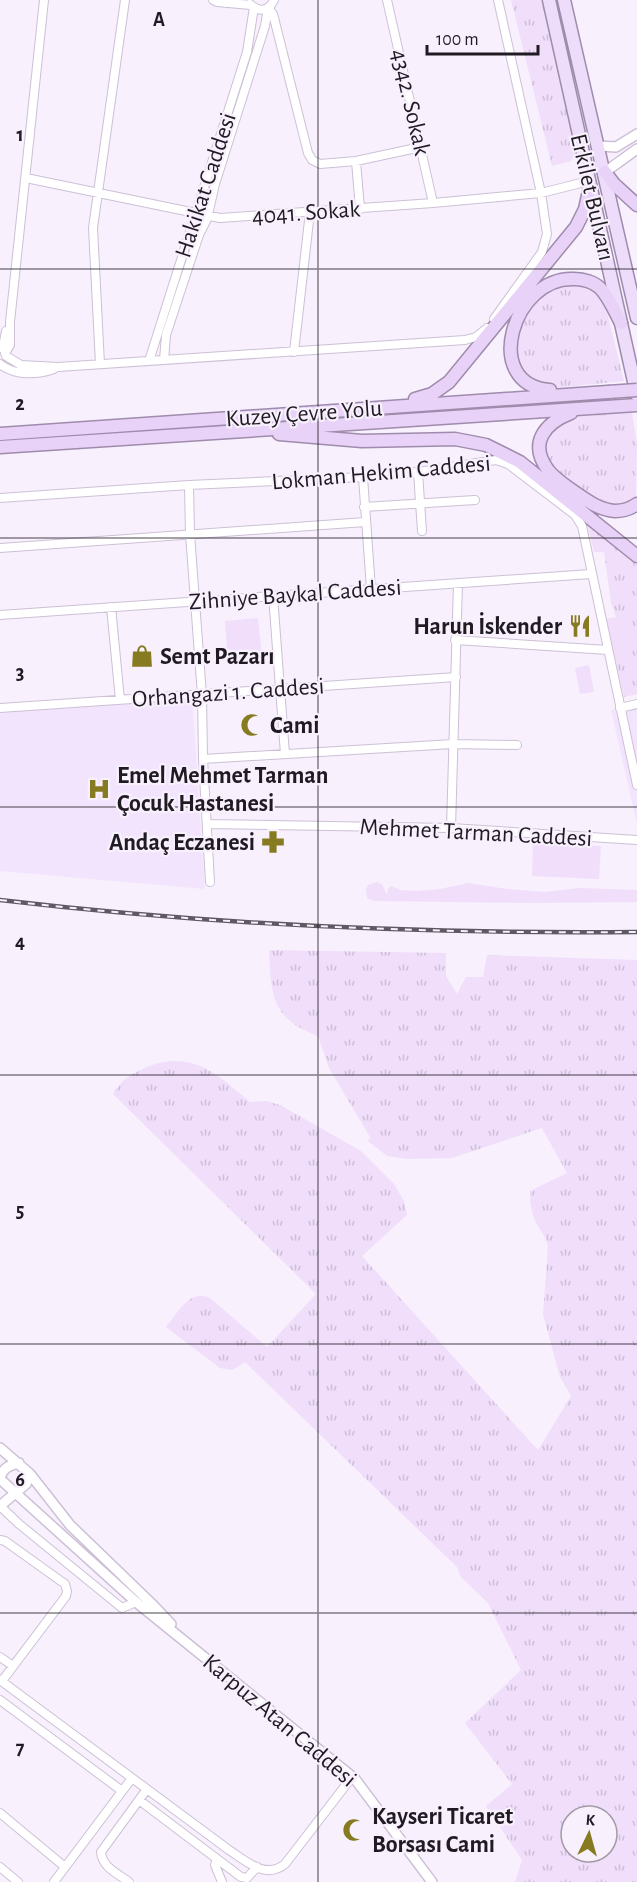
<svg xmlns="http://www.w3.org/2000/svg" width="637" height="1882" font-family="'Alegreya Sans',sans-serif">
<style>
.built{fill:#f2e4fc}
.grass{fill:url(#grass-tufts);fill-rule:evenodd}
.garden{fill:#f0defb}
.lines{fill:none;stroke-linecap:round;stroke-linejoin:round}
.minor-casing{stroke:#cdc0d6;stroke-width:10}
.tertiary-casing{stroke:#cdc0d6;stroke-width:12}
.primary-casing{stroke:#9f8bac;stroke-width:15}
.trunk-casing{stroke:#9f8bac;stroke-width:15}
.minor{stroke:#fff;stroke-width:8}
.tertiary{stroke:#fff;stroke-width:9}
.primary{stroke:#eeddfa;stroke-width:12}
.trunk{stroke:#e8d2f8;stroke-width:12}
.rail-casing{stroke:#5f5963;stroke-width:4.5}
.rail{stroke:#f8f0fd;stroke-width:2;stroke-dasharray:7;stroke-linecap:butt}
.trunk-bridge-casing{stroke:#9f8bac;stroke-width:15;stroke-linecap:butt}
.trunk-bridge{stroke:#e8d2f8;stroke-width:12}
.grid{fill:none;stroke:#201b23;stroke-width:1.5;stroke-opacity:0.55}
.labels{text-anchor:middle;stroke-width:4.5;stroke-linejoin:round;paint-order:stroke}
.street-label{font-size:24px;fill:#201b23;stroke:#f8f0fd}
.poi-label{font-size:24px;font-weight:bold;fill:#201b23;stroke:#f8f0fd;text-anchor:start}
.grid-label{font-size:20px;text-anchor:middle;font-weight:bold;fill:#201b23;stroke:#f8f0fd;stroke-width:4.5;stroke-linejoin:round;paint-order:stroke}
</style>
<defs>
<pattern id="grass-tufts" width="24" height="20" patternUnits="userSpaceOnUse" patternTransform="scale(1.5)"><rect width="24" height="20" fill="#f0defb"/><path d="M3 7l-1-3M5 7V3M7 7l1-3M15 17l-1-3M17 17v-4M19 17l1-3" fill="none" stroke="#cebed7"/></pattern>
</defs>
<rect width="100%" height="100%" fill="#f8f0fd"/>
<path class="built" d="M192,695L205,889L0,871V708Z
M637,705V824L611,710Z"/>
<path class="grass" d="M511,0H542L576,153L571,161L552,166Z
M580,283L596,291L605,304L624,381L554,388L548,387L523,374L514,349L523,313L551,288Z
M632,413L637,445L636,500L613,508L574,488L547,462L544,442L557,421L581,416Z
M587,523L637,561V694L624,697L606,619L616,617L611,603L604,552H594Z
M269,950L446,953V976L457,994L466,977H483L487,955L637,960V1882H515L522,1860L486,1806L512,1784L465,1723L521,1670L488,1603L461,1577L457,1567L245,1362L232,1370L220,1368L166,1327C177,1314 190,1288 210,1298L267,1347L316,1294L113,1094C121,1080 131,1074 145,1068C191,1048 218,1075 250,1102L266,1101L280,1105L361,1151L394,1184L404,1201L407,1215L362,1256L538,1450L571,1396L560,1377L543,1314L548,1246C546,1237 541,1231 537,1224C531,1213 530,1202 530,1191L567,1173L542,1128L452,1158L408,1159L387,1156L368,1141L370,1137L329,1068L318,1036C271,1019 271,994 269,950ZM571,1816H607V1852H571Z"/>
<path class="garden" d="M631,616L637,644L614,649L608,621Z
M258,618L262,658L228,661L225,621Z
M589,665L594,692L580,694L575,668Z
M533,843L601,846L599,879L532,876Z
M377,882L382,884L387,895L388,889L391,886L401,890L417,891L440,889L468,883L507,889L545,892L579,888L637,890V902L534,903L374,901L367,898L366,889L368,885Z"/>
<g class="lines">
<g class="minor-casing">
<path id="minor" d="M213,0L217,2L251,5
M387,0L433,203
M250,4C259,13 269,11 274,0
M268,8L273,14L308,153L312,160L320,164L356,161L421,147
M356,161L360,209
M26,178L220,218L433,203L541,193L589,181
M494,319L542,252L547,234L541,193L498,0
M0,348L4,342L6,331
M294,352L310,212
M5,353L10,345V322L44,0
M6,356L21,365L58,367L465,340L476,337L487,328
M164,360L166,335L199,235L207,219L215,184L265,26L268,8
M149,361L247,52L254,7
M0,364C15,376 37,375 54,369
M100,364L93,228L125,0
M418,472L422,531
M363,477L371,589
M189,485L190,534L202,695L203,759L210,882
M0,498L189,485L363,477L418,472L496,460L508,464L575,515L582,526L637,785
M364,507L475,500
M0,548L365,522
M273,596L285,754
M111,607L120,700
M0,615L591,574
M455,640L608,650
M0,708L456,677
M620,708L637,704
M203,759L453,744L517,745
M207,824L451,828L637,840
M451,828L458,583
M0,1506L19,1524L122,1608L136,1602
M0,1540L5,1541L65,1584L67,1591L66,1596L2,1681
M0,1657L13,1666
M0,1680L229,1850C246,1861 266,1880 285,1864L352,1777
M0,1700L122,1791
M139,1800L241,1877L247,1878L257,1867
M0,1813L65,1867
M217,1859L215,1865L222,1882
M0,1867L18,1882
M54,1882L132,1778
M129,1882C118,1874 102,1867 101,1852L147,1789"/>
</g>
<g class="tertiary-casing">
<path id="tertiary" d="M599,146L616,147L637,134
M605,172L637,149
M0,1448L30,1474L70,1525L154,1606L171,1624
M0,1478C3,1468 9,1465 19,1463
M0,1479L136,1602L355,1779L432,1882
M0,1506L26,1484L30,1474"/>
</g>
<g class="primary-casing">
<path id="primary" d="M549,0L637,395
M564,0L637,318"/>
</g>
<g class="trunk-casing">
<path id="trunk" d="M605,172L614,184L637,205
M550,390C480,385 513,275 575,279C583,279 594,282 600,288C609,297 615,312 621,323
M415,399L432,394L449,382L576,227L585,209L590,186
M571,413C545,423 528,443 548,470C555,479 565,485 573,491C586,500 599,510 615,511C623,511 630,509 637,504
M0,434L608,392
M279,434L362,441L455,439L486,445L520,462L637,556
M0,447L637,405"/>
</g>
<use href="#minor" class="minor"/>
<use href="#tertiary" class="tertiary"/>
<use href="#primary" class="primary"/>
<use href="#trunk" class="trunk"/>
<g class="rail-casing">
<path id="rail" d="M0,900C211,925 425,934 637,932"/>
</g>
<use href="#rail" class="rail"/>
<g class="trunk-bridge-casing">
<path id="trunk-bridge" d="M608,392L637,390"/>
</g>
<use href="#trunk-bridge" class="trunk-bridge"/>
</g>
<path class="grid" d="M318,0V1882M0,269H637M0,538H637M0,807H637M0,1075H637M0,1344H637M0,1613H637"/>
<defs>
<g id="restaurant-bare" transform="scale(1.8)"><path d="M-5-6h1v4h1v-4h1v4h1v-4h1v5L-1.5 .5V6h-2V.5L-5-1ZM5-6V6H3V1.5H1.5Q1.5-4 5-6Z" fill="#867b20" stroke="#f8f0fd" stroke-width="2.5" paint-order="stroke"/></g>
<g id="shop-bare" transform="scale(1.8)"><path d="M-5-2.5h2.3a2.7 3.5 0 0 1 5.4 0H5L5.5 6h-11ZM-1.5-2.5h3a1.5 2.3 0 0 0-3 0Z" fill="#867b20" stroke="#f8f0fd" stroke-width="2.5" paint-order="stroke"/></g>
<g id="mosque-bare" transform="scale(1.8)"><path d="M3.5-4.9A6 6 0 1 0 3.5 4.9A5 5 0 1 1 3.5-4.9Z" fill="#867b20" stroke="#f8f0fd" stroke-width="2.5" paint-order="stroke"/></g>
<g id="hospital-bare" transform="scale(1.8)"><path d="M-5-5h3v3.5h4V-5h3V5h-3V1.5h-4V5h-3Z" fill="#867b20" stroke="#f8f0fd" stroke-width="2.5" paint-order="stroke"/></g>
<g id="pharmacy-bare" transform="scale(1.8)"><path d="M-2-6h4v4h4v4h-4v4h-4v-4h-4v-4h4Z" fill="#867b20" stroke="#f8f0fd" stroke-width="2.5" paint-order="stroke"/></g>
</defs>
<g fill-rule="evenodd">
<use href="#restaurant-bare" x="580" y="626"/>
<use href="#shop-bare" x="142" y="656"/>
<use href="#mosque-bare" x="252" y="725"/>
<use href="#hospital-bare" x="99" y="789"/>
<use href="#pharmacy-bare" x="273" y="842"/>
<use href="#mosque-bare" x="354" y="1830"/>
</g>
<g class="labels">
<g class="street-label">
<text transform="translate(411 102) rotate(77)" y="8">4342. Sokak</text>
<text transform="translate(205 185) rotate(-72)" y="8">Hakikat Caddesi</text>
<text transform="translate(593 197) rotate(77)" y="8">Erkilet Bulvarı</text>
<text transform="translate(306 212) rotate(-4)" y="8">4041. Sokak</text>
<text transform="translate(304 413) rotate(-4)" y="8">Kuzey Çevre Yolu</text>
<text transform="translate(381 472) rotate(-5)" y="8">Lokman Hekim Caddesi</text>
<text transform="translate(295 594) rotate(-4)" y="8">Zihniye Baykal Caddesi</text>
<text transform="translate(228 692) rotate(-4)" y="8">Orhangazi 1. Caddesi</text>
<text transform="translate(476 832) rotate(3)" y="8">Mehmet Tarman Caddesi</text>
<text transform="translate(280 1720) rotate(40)" y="8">Karpuz Atan Caddesi</text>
</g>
<g class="poi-label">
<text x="562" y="634" text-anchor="end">Harun İskender</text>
<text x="160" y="664">Semt Pazarı</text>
<text x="270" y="733">Cami</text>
<text x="117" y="783">Emel Mehmet Tarman<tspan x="117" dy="28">Çocuk Hastanesi</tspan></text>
<text x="255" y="850" text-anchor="end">Andaç Eczanesi</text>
<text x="372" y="1824">Kayseri Ticaret<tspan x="372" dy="28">Borsası Cami</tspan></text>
</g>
</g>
<g class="grid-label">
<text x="159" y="26">A</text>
<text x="20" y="141">1</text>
<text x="20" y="410">2</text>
<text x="20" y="679">3</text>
<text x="20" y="948">4</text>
<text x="20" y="1217">5</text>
<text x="20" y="1486">6</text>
<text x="20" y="1754">7</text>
</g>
<g transform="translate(589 1834) rotate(5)"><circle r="28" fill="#f8f0fd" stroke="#a29ba6" stroke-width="1.5"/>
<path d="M0-4.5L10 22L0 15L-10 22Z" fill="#867b20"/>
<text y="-9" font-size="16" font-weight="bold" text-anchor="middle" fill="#201b23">K</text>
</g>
<path d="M427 45v9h111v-9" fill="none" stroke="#201b23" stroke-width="3"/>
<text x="436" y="45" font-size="18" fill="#201b23" stroke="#f8f0fd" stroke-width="4.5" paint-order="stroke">100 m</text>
</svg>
